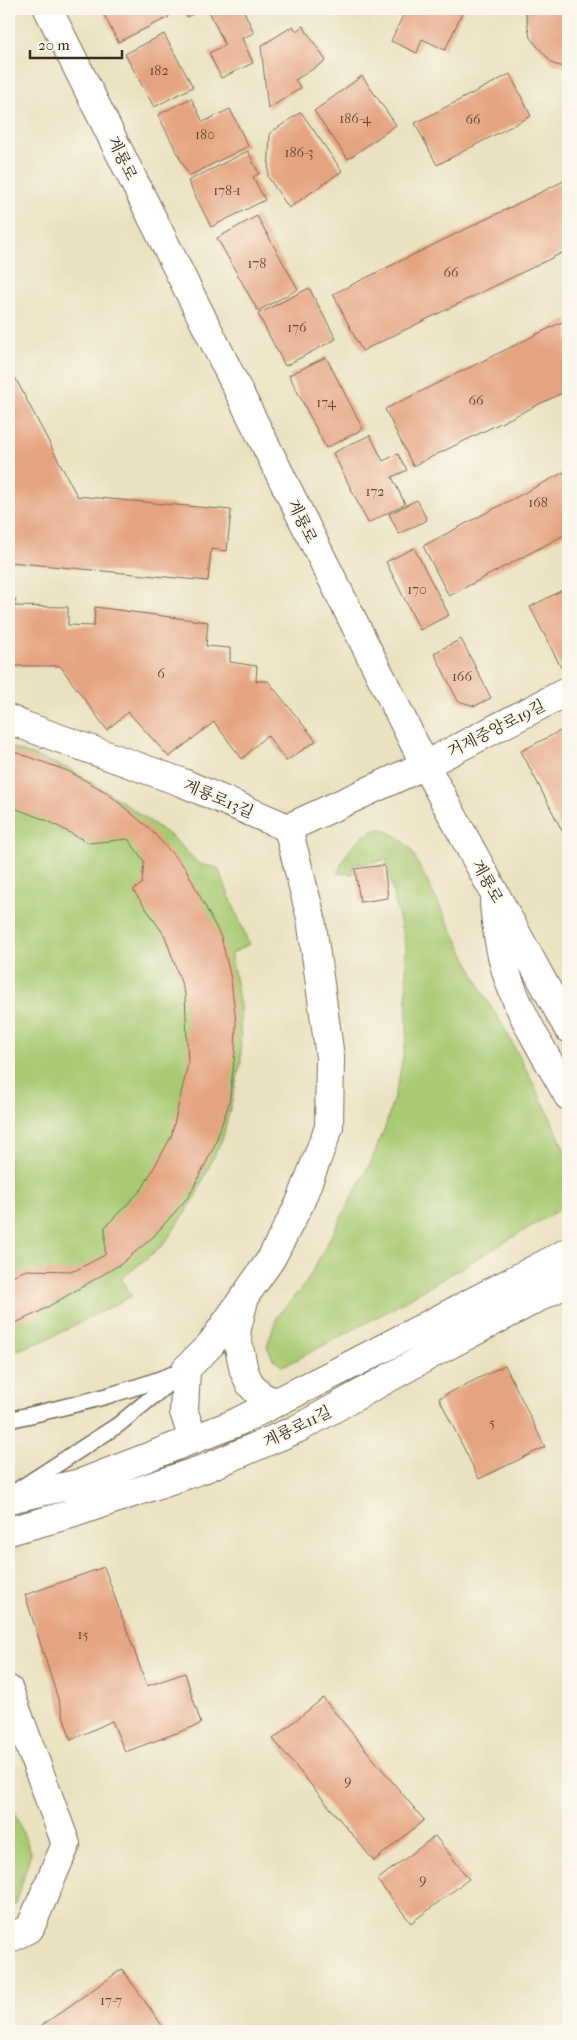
<svg xmlns="http://www.w3.org/2000/svg" width="577" height="2040" font-family="'IM FELL French Canon','Noto Serif KR',serif">
<style>
.green{fill:#a9ca73;stroke:#727a48}
.building{fill:#e5a481}
.lines{fill:none;stroke-linecap:round;stroke-linejoin:round}
.lane-casing{stroke:#786a57;stroke-width:18}
.street-casing{stroke:#786a57;stroke-width:30}
.secondary-casing{stroke:#786a57;stroke-width:30}
.lane{stroke:#fff;stroke-width:15}
.street{stroke:#fff;stroke-width:28}
.secondary{stroke:#fff;stroke-width:28}
.labels{text-anchor:middle;stroke-width:4;stroke-linejoin:round;paint-order:stroke}
.number-label{font-size:14px;fill:#664837}
.street-label{font-size:16px;fill:#3b2a1e;stroke:#fbf7ec}
</style>
<rect width="100%" height="100%" fill="#fbf7ec"/>
<filter id="ink" filterUnits="userSpaceOnUse"><feTurbulence type="fractalNoise" baseFrequency=".02" numOctaves="2"/><feDisplacementMap in="SourceGraphic" scale="10" xChannelSelector="R" yChannelSelector="G"/><feConvolveMatrix kernelMatrix="1 2 1 2 8 2 1 2 1" color-interpolation-filters="sRGB"/></filter>
<filter id="wash" filterUnits="userSpaceOnUse"><feTurbulence type="fractalNoise" baseFrequency=".0096" numOctaves="4" result="noise"/><feDisplacementMap in="SourceGraphic" scale="20" xChannelSelector="R" yChannelSelector="G"/><feGaussianBlur stdDeviation="1.12" result="paint"/><feColorMatrix in="noise" values="0 0 0 0 0 0 0 0 0 0 0 0 0 0 0 0 0 1.4 0 .05"/><feComposite in="paint" operator="in"/></filter>
<g filter="url(#wash)">
<rect width="100%" height="100%" fill="#eae1c0"/>
<path class="green" d="M9,747L70,769L121,801L172,837L199,864L218,868L249,944L231,954L240,1006L241,1063L223,1137L192,1203L164,1244L121,1279L132,1296L45,1340L9,1353Z
M382,829L397,836L410,848L469,963L486,999L506,1031L549,1114L568,1158V1202L562,1208L390,1310L296,1360L282,1366L273,1359L267,1346L277,1316L306,1283L370,1164L386,1125L398,1083L407,1035L406,947L391,884L387,860L353,865V874L338,873C344,853 360,832 382,829Z
M9,1800L31,1852L16,1904L9,1908Z"/>
<g id="blocks">
<path class="building" d="M101,9H165L169,17L118,42Z
M183,9H204L187,17Z
M208,9H243L254,33L242,38L253,63L221,78L209,53L225,45Z
M406,9H464L445,50L422,39L417,53L391,41Z
M525,9H568V68L553,64L530,38Z
M293,26L296,31L303,26L326,61L295,80L301,88L268,109L261,46Z
M164,34L193,87L154,107L125,54Z
M510,74L531,116L437,165L415,123Z
M362,76L396,125L348,159L314,111Z
M191,98L203,122L230,109L248,146L189,176L158,115Z
M301,112L342,171L289,208L268,177L270,133Z
M248,151L259,174L253,177L265,200L211,227L188,181Z
M568,179V250L362,351L333,294Z
M257,216L298,289L258,311L217,238Z
M309,288L336,339L285,366L258,314Z
M568,319V390L413,466L385,409Z
M326,357L363,429L326,448L289,375Z
M9,366L77,496L231,510L227,551L211,549L208,581L9,562Z
M370,435L383,461L398,454L407,470L392,477L405,504L368,523L333,453Z
M568,470V533L449,596L423,546Z
M417,500L427,520L399,534L389,514Z
M414,548L449,615L420,630L386,562Z
M568,587V673L565,675L530,607Z
M9,596L16,599L14,606L68,607V625L94,626L95,607L208,622L206,646L230,648V662L257,666L256,681H268L316,741L286,761L267,735L242,759L214,722L169,757L128,712L107,730L60,666H11Z
M461,639L491,698L475,706L458,701L434,653Z
M568,727V842L521,751Z
M9,750L68,771L106,792L149,828L186,869L221,937L231,979L236,1023L235,1053L229,1103L214,1147L189,1196L153,1237L121,1264L39,1312L9,1326V1277L27,1270L74,1271L105,1255V1227L142,1189L171,1137L188,1064L185,994L165,936L133,890L142,884L144,861L128,839L89,843L48,821L9,806Z
M384,865L388,898L360,902L355,869Z
M505,1365L545,1447L479,1479L439,1398Z
M104,1567L147,1686L185,1673L201,1724L125,1752L112,1721L71,1740L25,1595Z
M323,1698L424,1820L374,1861L273,1739Z
M435,1836L469,1879L411,1923L377,1880Z
M122,1969L166,2031H34Z"/>
</g>
</g>
<g filter="url(#ink)">
<use href="#blocks" fill-opacity="0" stroke="#786a57" stroke-width="1"/>
<g class="lines">
<g class="lane-casing">
<path id="lane" d="M9,1420C64,1407 120,1395 173,1374
M19,1489L118,1425L186,1369"/>
</g>
<g class="street-casing">
<path id="street" d="M9,719L25,726L181,782L288,828L425,765L568,691
M243,1304L236,1333L244,1371L250,1384L262,1397L276,1402
M193,1439L184,1412L186,1369L211,1344L271,1259L300,1203L329,1127L330,1057L311,918L288,828
M9,1690L66,1844L30,1928L9,1939"/>
</g>
<g class="secondary-casing">
<path id="secondary" d="M48,9L425,765L568,1028
M494,904C496,926 499,947 505,968C518,1014 546,1055 568,1096
M9,1499L81,1483L233,1424L345,1368L568,1252
M9,1531L71,1514L206,1468L297,1429L430,1355L568,1282"/>
</g>
<use href="#lane" class="lane"/>
<use href="#street" class="street"/>
<use href="#secondary" class="secondary"/>
</g>
</g>
<g class="labels">
<g class="number-label">
<text x="159" y="75">182</text>
<text x="355" y="123">186-4</text>
<text x="473" y="124">66</text>
<text x="205" y="139">180</text>
<text x="299" y="157">186-3</text>
<text x="227" y="195">178-1</text>
<text x="257" y="268">178</text>
<text x="451" y="277">66</text>
<text x="297" y="332">176</text>
<text x="476" y="405">66</text>
<text x="326" y="407">174</text>
<text x="375" y="496">172</text>
<text x="538" y="507">168</text>
<text x="417" y="594">170</text>
<text x="161" y="678">6</text>
<text x="462" y="681">166</text>
<text x="492" y="1427">5</text>
<text x="83" y="1639">15</text>
<text x="348" y="1785">9</text>
<text x="423" y="1884">9</text>
<text x="111" y="2005">17-7</text>
</g>
<g class="street-label">
<text transform="translate(123 158) rotate(64)" y="6">계룡로</text>
<text transform="translate(303 521) rotate(64)" y="6">계룡로</text>
<text transform="translate(496 728) rotate(-27)" y="6">거제중앙로19길</text>
<text transform="translate(219 798) rotate(23)" y="6">계룡로13길</text>
<text transform="translate(488 881) rotate(61)" y="6">계룡로</text>
<text transform="translate(297 1426) rotate(-26)" y="6">계룡로11길</text>
</g>
</g>
<rect width="577" height="2040" fill="none" stroke="#fbf7ec" stroke-width="30"/>
<path d="M30 50v8h92v-8" fill="none" stroke="#3b2a1e" stroke-width="2.5"/>
<text x="38" y="50" font-size="15" fill="#3b2a1e" stroke="#fbf7ec" stroke-width="4" paint-order="stroke">20 m</text>
</svg>
